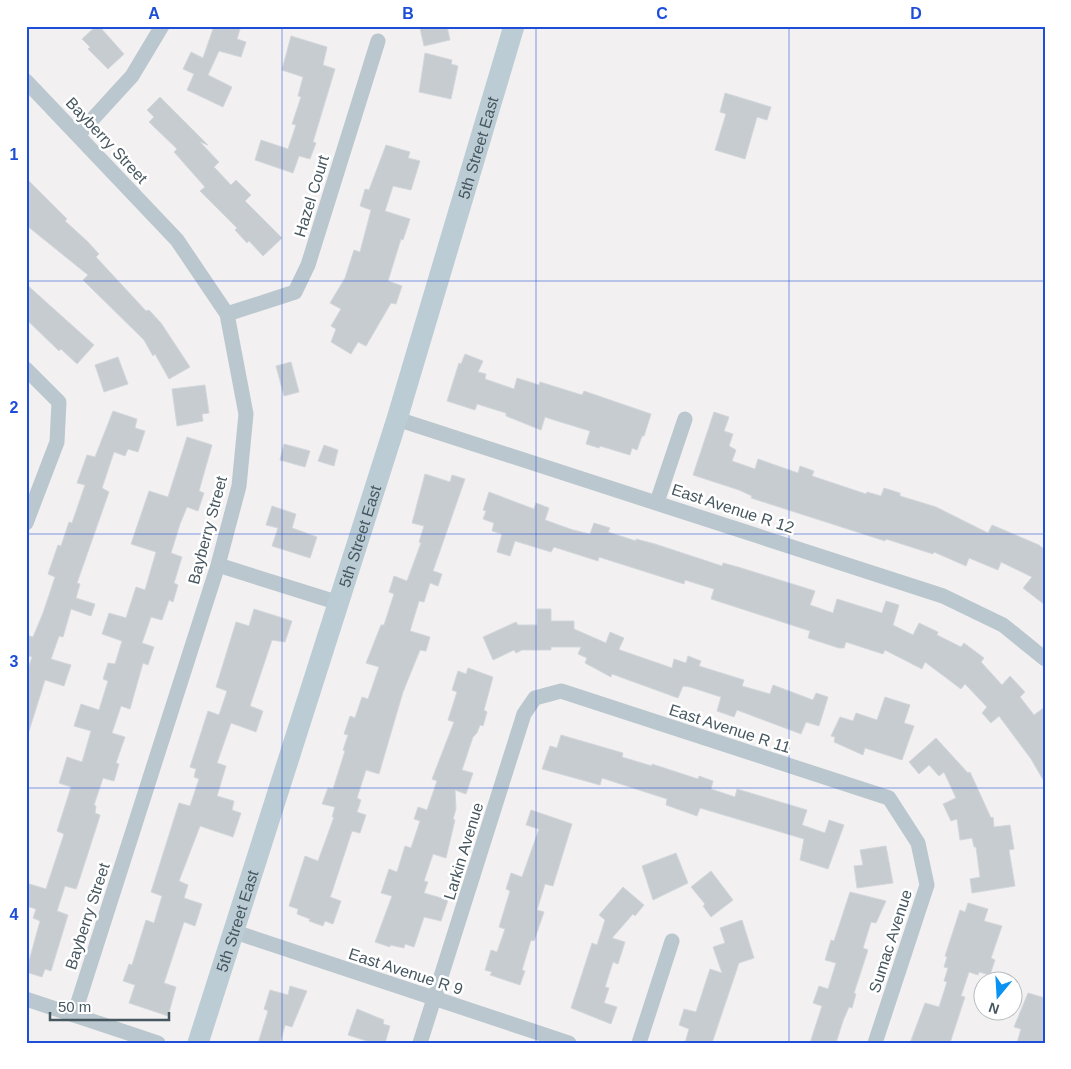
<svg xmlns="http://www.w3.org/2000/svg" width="1071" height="1069" font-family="Arial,sans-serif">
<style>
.building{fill:#c6ccd0;stroke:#d3d7dc}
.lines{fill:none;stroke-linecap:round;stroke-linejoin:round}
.street{stroke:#bac7ce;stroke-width:15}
.secondary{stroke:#bcccd5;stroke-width:21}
.grid{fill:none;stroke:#1d4ed8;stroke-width:1;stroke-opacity:0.55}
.labels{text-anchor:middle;stroke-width:5;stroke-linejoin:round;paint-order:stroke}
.street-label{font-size:16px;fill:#46575f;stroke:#fff}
.neatline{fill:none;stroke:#1d4ed8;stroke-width:2}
.grid-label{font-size:16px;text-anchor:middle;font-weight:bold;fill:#1d4ed8}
</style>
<rect width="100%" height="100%" fill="#f2f0f0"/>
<path class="building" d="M96,26H99L124,54L108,69L88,49L90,47L82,39Z
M214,26H241L237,39L246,42L241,57L219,51L208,75L232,87L223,107L187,90L194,74L183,69L191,52L203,58Z
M429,26H447L450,40L424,46L420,28Z
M291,36L327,47L323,65L335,69L313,142L316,143L310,159L299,156L293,173L255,160L261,140L288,149L296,125L292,124L301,97L298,96L303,77L282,70Z
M425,53L452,60L451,64L458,66L451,99L419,92Z
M725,93L771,107L767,120L757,117L745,159L715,150L726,114L720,112Z
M160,97L208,145L200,142L219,162L214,167L231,185L236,180L251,195L245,201L282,238L263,256L249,241L247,243L235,230L237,228L200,191L205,187L174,152L177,149L149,122L154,117L147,110Z
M386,145L410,152L408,158L420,161L411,190L393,186L385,211L410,219L403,240L401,239L388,281L402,286L396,304L391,303L366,346L358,342L351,354L331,342L336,329L331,326L341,309L330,303L345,278L354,250L360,252L371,210L360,206L365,189L369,190Z
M26,178L67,219L65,221L87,241L99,254L96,257L146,311L149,310L161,323L190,367L169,379L155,354L153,356L144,340L83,280L88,275L26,225Z
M26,284L94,345L77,364L61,349L59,351L26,319Z
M465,354L483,361L478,372L486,374L485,379L514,389L517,378L539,385L540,382L582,395L584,391L651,414L644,436H642L637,450L632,448L630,455L600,446L599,448L586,444L590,431L554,420L545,417L541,430L506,416V413L477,404L475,410L447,401L459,363L461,364Z
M118,357L128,384L104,392L95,365Z
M291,362L299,392L284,396L276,366Z
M205,385L209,413L202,414L203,421L177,426L172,389Z
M113,411L137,419L135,428L145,431L138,452L128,449L125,456L114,452L102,488L109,492L77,583L80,584L76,598L95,604L91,616L71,609L63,637L59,636L51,659L71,665L64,686L45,680L29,731H26V675L32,657L26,655V635L33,637L43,613L55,577L48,574L58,545L61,546L69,522L72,523L85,485L77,483L87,455L95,457Z
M714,412L729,417L724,431L733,434L729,446L736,450L732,461L755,469L758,459L798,473L800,466L814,471L812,476L866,494L867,492L881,496L884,488L900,493V496L936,507L988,533L992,525L1039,545L1045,550V605L1023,588L1032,577L1001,562L998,570L969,558L966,566L934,552L933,554L886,539L885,541L751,498L752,496L739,490L693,475Z
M187,437L212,445L199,491L204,493L198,511L187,507L180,524L171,553L182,557L174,583L178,585L173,602L169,600L162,620L151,617L142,643L154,647L148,665L143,663L130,709L121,706L112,733L125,737L116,763L119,764L114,781L103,778L94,805L96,806L95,813L100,815L99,819L78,884L76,889L65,886L57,911L68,915L51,971L45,969L42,977L26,972L40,921L33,918L36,909L26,906V883L46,889L64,834L57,831L71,787L59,783L67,757L82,762L91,731L74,726L81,704L99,710L108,681L103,679L108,663L115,664L122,641L102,634L109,613L126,618L136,587L145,590L156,552L131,544L149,491L168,497Z
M284,444L310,451L305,467L280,460Z
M324,445L338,450L334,466L318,461Z
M425,474L450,482L452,475L465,479L433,571L442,574L438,586L430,583L424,602L419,601L410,631L430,637L426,651L420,650L403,692L379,774L366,770L357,798L361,800L357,812L366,815L360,833L352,831L332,892L330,897L341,901L333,924L325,921L323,926L309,921L310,919L297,914L298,909L289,906L305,856L318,861L334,817H332L335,807L322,804L328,788L333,789L345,751L343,750L348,735L344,734L350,716L355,718L362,697L368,699L379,667L366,663L381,625H384L394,594L389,592L394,576L407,581L421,543L419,542L424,526L412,523Z
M489,492L534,509L536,503L549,508L545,520L573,530L590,534L594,523L610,528L608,532L636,541V539L655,544L722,566L723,563L738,567L815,591L810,605L833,613L837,599L882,613L886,601L899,605L893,625L913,635L919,623L938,632L937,635L961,647L964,643L984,658L981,662L1002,685L1010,676L1025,692L1020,697L1034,715L1045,707V783L1031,759L999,716L991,723L982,713L987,707L965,684L961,689L925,662L922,669L885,650L883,654L846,642L844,648H839L808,638L810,631L711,599L714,589L685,580L684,584L599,557L598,561L554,547L551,552L515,541L510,556L497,552L502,534L492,531L494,523L483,519L486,511L483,510Z
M272,506L296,514L292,528L317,537L310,558L272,546L278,528L266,525Z
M254,609L292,621L285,642L272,640L250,706L263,711L256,732L231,723L217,763L226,766L217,796L234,801L232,810L241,813L233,837L200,826L179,881L188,885L184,898L202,904L195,926L184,922L164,983L176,987L168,1016L129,1003L135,985L123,981L129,964L132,965L146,920L154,923L162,896L151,892L179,803L190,806L199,779L194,777L196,769L190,767L208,711L219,715L227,691L216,687L236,622L249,626Z
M537,609H551V621H574V629L606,643L610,632L624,638L619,649L620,650L672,668L674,659L686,663L688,656L701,661L699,666L744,680L742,686L770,694L773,685L813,700L816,693L828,697L819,726L806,722L801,734L737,710L734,717L717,711L721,697L690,687L683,686L678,698L612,674L611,677L585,663L587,658L578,654L581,647H551V650H522L516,653L514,650L493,660L483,637L516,622L518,625H537Z
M468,668L493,677L484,710L487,712L483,726L480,725L477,733L473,737L462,770L473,773L466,794L455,790L456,809L453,819L455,820L446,858L433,854L424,881L428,882L424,893L448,900L441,921L424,917L414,947L405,944L404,948L390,945V947L375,942L392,896L381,893L389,869L397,872L405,846L411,848L420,821L414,819L418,807L427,810L437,781L432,779L454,722L448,720L457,692L452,690L458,671L466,674Z
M885,697L910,705L904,723L914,726L902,760L865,748L863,755L834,742L835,737L831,736L840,717L853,721L856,713L877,720Z
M561,735L623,753L622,757L652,766V764L698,779L699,776L713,781L711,789L735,797L737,789L807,810L802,825L825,833L829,820L844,825L828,869L800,860L804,839L700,808L697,816L666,805L667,799L602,778L600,785L542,769L550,746L557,748Z
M936,738L968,773L970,772L991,818L993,817L994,827L1010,825L1014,849L1009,850L1015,886L972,893L970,879L980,877L976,847H974L972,838L960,840L957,819L951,821L943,804L956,798L944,772L939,776L929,765L919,774L909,762Z
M531,810L572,824L553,886L545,884L537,910L544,912L534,941L531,940L522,970L525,971L520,985L490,975L492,972L485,970L491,950L497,952L505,929L499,927L510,891L506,889L511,873L522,877L539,829L526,825Z
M886,846L893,883L857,888L854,866L863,865L860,850Z
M676,853L688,883L653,900L642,866Z
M711,871L733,900L711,917L703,906L705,904L691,887Z
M623,887L644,905L635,916L633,914L612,938L625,942L618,964L613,962L605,987L609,988L604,1003L617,1007L611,1024L571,1008L592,943L597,945L605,920L599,915Z
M850,892L886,901L876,923L871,922L863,948L868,950L854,993L856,994L852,1008L849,1007L843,1021L836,1043H810L822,1006L813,1003L819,986L828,989L836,963L825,960L831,940L834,941Z
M968,903L988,909L984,921L1002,926L991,958L995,960L990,975L979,972L978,975L969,972L961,996L965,997L950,1043H910L925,1003L939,1007L947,982L944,981L948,968L944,967L947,957L945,956L960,910L965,912Z
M742,920L754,958L739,963L712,1043H685L689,1029L679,1025L684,1009L696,1012L710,969L722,973L713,947L725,943L720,928Z
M290,986L307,991L292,1027L285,1025L280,1043H258L268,1011L264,1009L270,990L288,995Z
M1028,993L1045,998V1043H1017L1021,1029L1014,1027Z
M357,1009L384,1020L383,1024L390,1026L385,1043H373L348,1035Z"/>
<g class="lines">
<path class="street" d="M26,81L177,240L227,314L246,414L239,486L218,565L74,1015
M78,135L132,76L162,26
M227,314L295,292L308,265L378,41
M26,369L59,402L57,442L26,523
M397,419L943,596L1003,625L1045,659
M657,502L685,419
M218,565L339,603
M232,931L569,1043
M26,999L158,1043
M420,1043L524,714L535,698L561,691L889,798L918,843L927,885L875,1043
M639,1043L672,941"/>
<path class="secondary" id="s1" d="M198,1043L397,419L514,26"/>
</g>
<path class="grid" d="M282,26V1043M536,26V1043M789,26V1043M26,281H1045M26,534H1045M26,788H1045"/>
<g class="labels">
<g class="street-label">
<text transform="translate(107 140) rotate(47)" y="6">Bayberry Street</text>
<text dy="6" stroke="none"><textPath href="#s1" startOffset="938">5th Street East</textPath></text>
<text transform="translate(311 196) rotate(-73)" y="6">Hazel Court</text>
<text transform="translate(733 508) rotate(18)" y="6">East Avenue R 12</text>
<text transform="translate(207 530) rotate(-75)" y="6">Bayberry Street</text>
<text dy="6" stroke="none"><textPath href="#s1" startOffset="532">5th Street East</textPath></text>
<text transform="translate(730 728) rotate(18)" y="6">East Avenue R 11</text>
<text transform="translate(463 851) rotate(-73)" y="6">Larkin Avenue</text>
<text transform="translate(87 916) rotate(-72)" y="6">Bayberry Street</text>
<text dy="6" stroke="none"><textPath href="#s1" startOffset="128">5th Street East</textPath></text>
<text transform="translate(890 941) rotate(-72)" y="6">Sumac Avenue</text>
<text transform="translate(406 971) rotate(18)" y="6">East Avenue R 9</text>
</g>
</g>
<rect width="1071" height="1069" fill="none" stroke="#ffffff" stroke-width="55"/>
<g transform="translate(998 996) rotate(198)"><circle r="24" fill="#ffffff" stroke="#b5bcbf"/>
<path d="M0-4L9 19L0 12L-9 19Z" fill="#0a92f2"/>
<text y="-8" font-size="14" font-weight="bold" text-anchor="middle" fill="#46575f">N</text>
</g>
<path d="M50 1012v8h119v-8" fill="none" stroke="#46575f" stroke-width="2.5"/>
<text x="58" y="1012" font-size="15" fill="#46575f" stroke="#ffffff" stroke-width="4" paint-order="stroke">50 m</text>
<rect x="28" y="28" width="1016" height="1014" class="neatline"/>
<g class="grid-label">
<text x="154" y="19">A</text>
<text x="408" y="19">B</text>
<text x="662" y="19">C</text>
<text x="916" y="19">D</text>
<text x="14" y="160">1</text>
<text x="14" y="413">2</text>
<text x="14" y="667">3</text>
<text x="14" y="920">4</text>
</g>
</svg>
